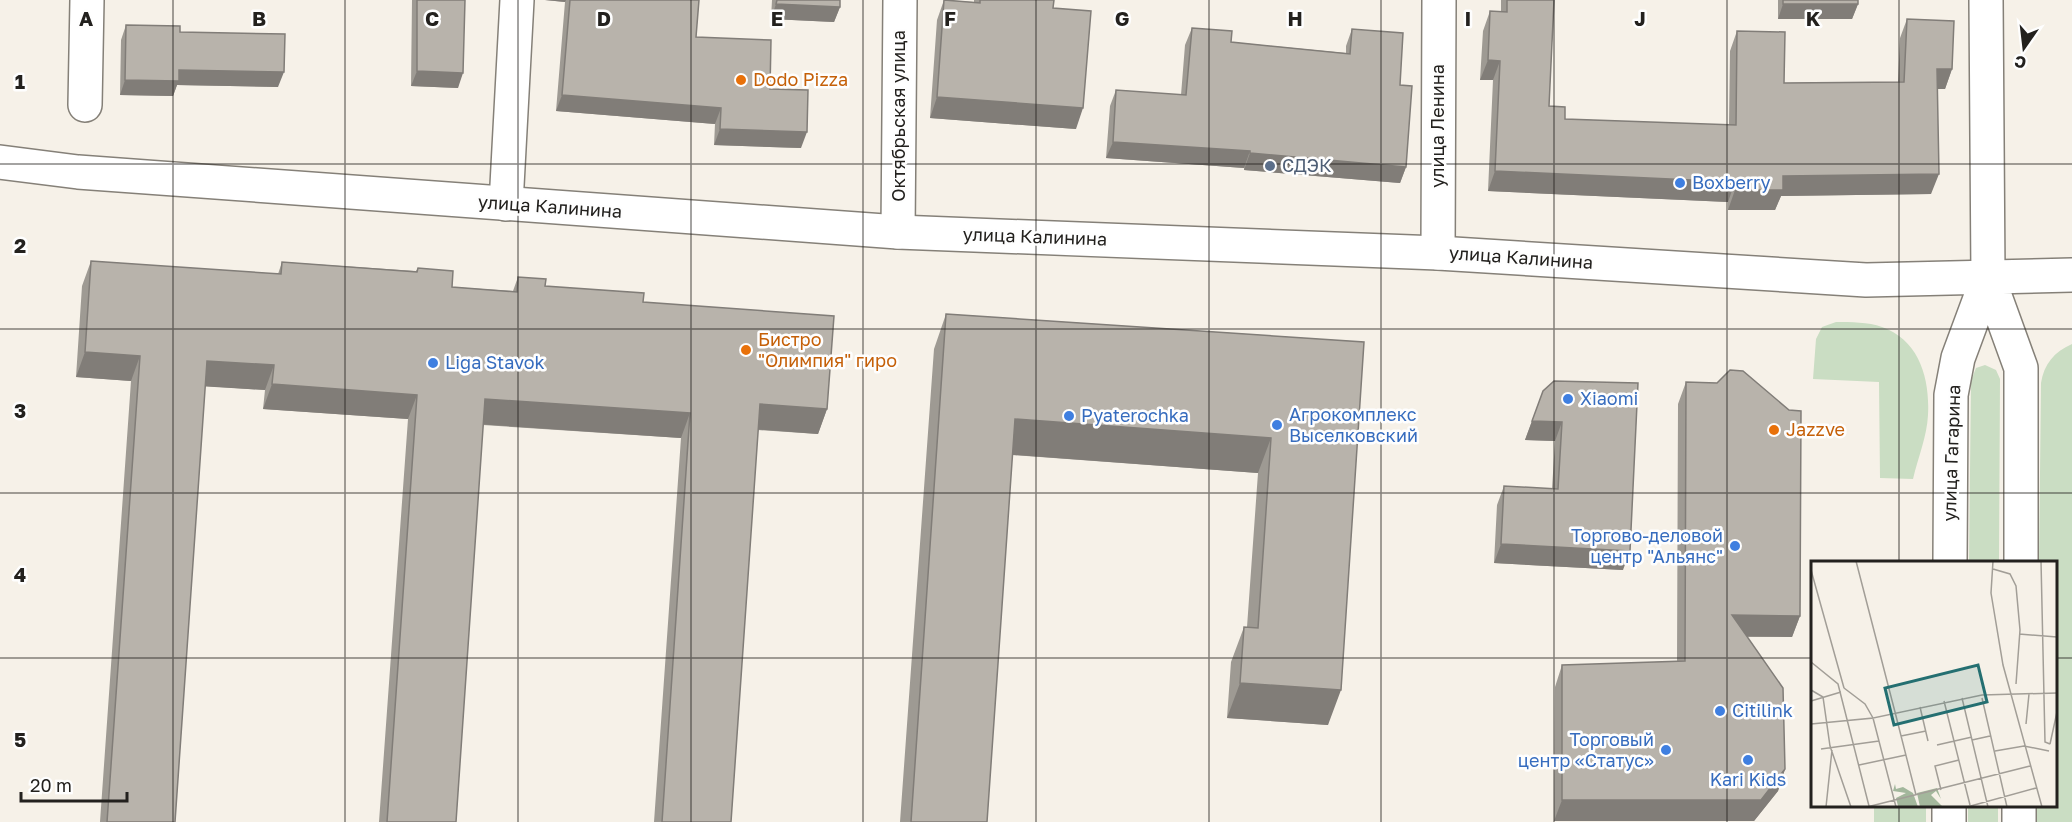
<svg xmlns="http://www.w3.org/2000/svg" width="2072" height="822" font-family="'Golos Text',sans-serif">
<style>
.green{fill:#caddc3}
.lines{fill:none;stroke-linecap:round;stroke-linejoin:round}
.minor-casing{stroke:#858078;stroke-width:36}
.major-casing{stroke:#858078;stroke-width:36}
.minor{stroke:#fff;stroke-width:33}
.major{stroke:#fff;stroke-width:33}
.wall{fill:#9e9a93}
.shaded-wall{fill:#817d78}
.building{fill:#b8b3ab;stroke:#817d78;stroke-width:1.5}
.grid{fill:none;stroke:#23211e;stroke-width:1.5;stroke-opacity:0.55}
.food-dot{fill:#e8710a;stroke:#fefefe;stroke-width:2}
.service-dot{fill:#5c6f8a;stroke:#fefefe;stroke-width:2}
.shop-dot{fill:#3f7fe0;stroke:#fefefe;stroke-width:2}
.labels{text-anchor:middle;stroke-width:5;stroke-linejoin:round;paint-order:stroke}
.food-label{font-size:18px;fill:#c56008;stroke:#fefefe;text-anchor:start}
.street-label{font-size:18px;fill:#23211e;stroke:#fefefe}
.service-label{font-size:18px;fill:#4e5e75;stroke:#fefefe;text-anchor:start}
.shop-label{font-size:18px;fill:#366cbe;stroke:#fefefe;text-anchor:start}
.inset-road{fill:none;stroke:#a29e97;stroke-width:1.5}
.view{fill:#246f71;fill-opacity:0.15;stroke:#246f71;stroke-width:3}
.inset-edge{fill:none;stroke:#23211e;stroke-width:3}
.grid-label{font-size:20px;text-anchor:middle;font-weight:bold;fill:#23211e;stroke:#fefefe;stroke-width:5;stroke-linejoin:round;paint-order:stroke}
</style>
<rect width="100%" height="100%" fill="#f6f1e8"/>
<path class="green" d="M1836,322C1851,322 1868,322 1882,327C1919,340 1930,378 1928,415C1927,436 1918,458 1913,479L1880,478L1879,382L1813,379L1816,339L1822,327Z
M2072,344V822H2037V806H2056V562H2039L2041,383C2044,364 2054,352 2072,344Z
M1985,365L1996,370L2000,379L1999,562H1969L1971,381L1976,368Z
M1874,806H1926V822H1874Z
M1968,806H1998V822H1968Z"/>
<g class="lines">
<g class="minor-casing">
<path id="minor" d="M1986,0L1988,277
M85,105L87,0
M506,204L517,0
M898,232L900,0
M1438,253L1439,0"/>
</g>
<g class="major-casing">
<path id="major" d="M0,162L78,172L898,232L1438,253L1866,280L2072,275
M1988,277L2021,368V562
M1950,562L1951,395L1958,358L1988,277
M1949,822V806
M2019,822V806"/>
</g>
<use href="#minor" class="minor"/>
<use href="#major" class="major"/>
</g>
<path class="wall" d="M412,0H465L458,88L411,86Z
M545,0H699L696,37L770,89L801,148L714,145L715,124L556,111L565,2Z
M772,0H840V7L834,22L771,19Z
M944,0L974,2V0H1054L1053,8L1076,129L930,118L937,20Z
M1501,0H1554L1549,106L1565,119L1729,125L1730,51L1737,31L1784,83L1898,82L1900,38L1907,19L1952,69L1945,89H1938L1931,194L1781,196L1775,210H1728V202L1488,191L1493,80H1480L1483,31L1490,11L1501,12Z
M1778,0H1858V4L1852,19H1778Z
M126,25L180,32L278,87L177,85L173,96L120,95L121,40Z
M1192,28L1231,42L1346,53V46L1352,29L1400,85L1406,167L1400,183L1244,170V168L1106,158L1110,106L1116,90L1181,95L1185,45Z
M91,261L278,274L282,262L416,271L418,268L452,287L513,291L518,277L545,286L643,302L827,409L818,434L758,430L731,822H654L681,438L483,425L456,822H379L408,419L263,409L265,390L205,386L175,822H100L131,381L76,377L82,286Z
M946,314L1364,342L1328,725L1227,718L1231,662L1244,627H1247L1258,473L1012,455L987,822H900L934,349Z
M1554,381L1623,570L1494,563L1497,505L1504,486L1552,489L1555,441L1525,440L1543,391Z
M1686,382L1800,616L1792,637H1747L1785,769L1778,791L1754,821H1554L1555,687L1562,665L1677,662L1678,404Z"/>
<path class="shaded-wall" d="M545,0H566L565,2Z
M776,4L840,7L834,22L771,19Z
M1783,4H1858L1852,19H1778Z
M1488,60L1500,61L1493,80H1480Z
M1937,69H1952L1945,89H1930Z
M179,70L284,72L278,87L177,85L173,96L120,95L125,80Z
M417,71L463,73L458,88L411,86Z
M562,95L721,108L715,124L556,111Z
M937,97L1083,108L1076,129L930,118Z
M720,129L807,132L801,148L714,145Z
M1113,142L1250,151L1244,168L1106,158Z
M1250,153L1406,167L1400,183L1244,170Z
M1495,171L1735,182L1728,202L1488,191Z
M1939,174L1931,194L1781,196L1775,210H1728L1735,190L1783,176Z
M85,352L140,356L131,381L76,377Z
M207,361L274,365L265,390L198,386Z
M272,384L417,395L408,419L263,409Z
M485,399L690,413L681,438L476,424Z
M760,404L827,409L818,434L751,429Z
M1015,419L1271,438L1258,473L1002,454Z
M1532,421L1562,422L1555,441L1525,440Z
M1501,544L1630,551L1623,570L1494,563Z
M1732,615L1800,616L1792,637L1724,636Z
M1240,683L1341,690L1328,725L1227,718Z
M1785,769L1778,791L1754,821H1554L1562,800Z"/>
<path class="building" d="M417,0H465L463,73L417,71Z
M570,0H699L696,37L771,40L770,89L808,90L807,132L720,129L721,108L562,95Z
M777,0H840V7L776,4Z
M944,0L980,3V0H1054L1053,8L1091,11L1083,108L937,97Z
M1507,0H1554L1549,106L1565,107V119L1736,125L1737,31L1785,32L1784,83L1904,82L1907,19L1954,21L1952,69H1937L1939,174L1783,176V190H1735V182L1495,171L1500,61L1488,60L1490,11L1507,12Z
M1783,0H1858V4H1783Z
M126,25L180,26V32L285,34L284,72L179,70V81L125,80Z
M1192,28L1232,31L1231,42L1350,54L1352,29L1403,33L1400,85L1412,86L1406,167L1250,153V151L1113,142L1116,90L1186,95Z
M91,261L281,274L282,262L417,272L418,268L453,271L452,287L517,292L518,277L546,279L545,286L644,293L643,302L834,316L827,409L760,404L731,822H662L690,413L485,399L456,822H387L417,395L272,384L274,365L207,361L175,822H107L140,356L85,352Z
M946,314L1364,342L1341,690L1240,683L1244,627L1258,628L1271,438L1015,419L987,822H911Z
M1730,370L1743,371L1789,410L1801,411L1800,616L1732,615L1783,688L1785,769L1761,800H1562V665L1685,661L1686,382L1717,383Z
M1554,381L1638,383L1630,551L1501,544L1504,486L1558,489L1562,422L1532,421L1543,391Z"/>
<path class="grid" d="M173,0V822M345,0V822M518,0V822M691,0V822M863,0V822M1036,0V822M1209,0V822M1381,0V822M1554,0V822M1727,0V822M1899,0V562M0,164H2072M0,329H2072M0,493H2072M0,658H1812M2056,658H2072M1899,806V822"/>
<g class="food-dot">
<circle cx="741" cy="80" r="6"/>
<circle cx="746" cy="350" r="6"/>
<circle cx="1774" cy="430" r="6"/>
</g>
<circle class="service-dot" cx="1270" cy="166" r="6"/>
<g class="shop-dot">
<circle cx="1680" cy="183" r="6"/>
<circle cx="433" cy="363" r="6"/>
<circle cx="1568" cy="399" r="6"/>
<circle cx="1069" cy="416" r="6"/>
<circle cx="1277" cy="425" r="6"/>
<circle cx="1735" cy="546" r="6"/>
<circle cx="1720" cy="711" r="6"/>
<circle cx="1666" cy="750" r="6"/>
<circle cx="1748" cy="760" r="6"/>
</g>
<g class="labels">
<g class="food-label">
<text x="753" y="86">Dodo Pizza</text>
<text x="758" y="346">Бистро<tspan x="758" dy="21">"Олимпия" гиро</tspan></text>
<text x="1786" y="436">Jazzve</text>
</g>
<g class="street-label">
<text transform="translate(899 116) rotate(-90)" y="6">Октябрьская улица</text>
<text transform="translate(1438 126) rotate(-90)" y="6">улица Ленина</text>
<text transform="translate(550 207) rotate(4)" y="6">улица Калинина</text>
<text transform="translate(1035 237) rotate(2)" y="6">улица Калинина</text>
<text transform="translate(1521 258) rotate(4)" y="6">улица Калинина</text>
<text transform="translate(1952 453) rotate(-88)" y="6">улица Гагарина</text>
</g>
<g class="service-label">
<text x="1282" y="172">СДЭК</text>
</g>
<g class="shop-label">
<text x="1692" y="189">Boxberry</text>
<text x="445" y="369">Liga Stavok</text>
<text x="1580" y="405">Xiaomi</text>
<text x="1289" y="421">Агрокомплекс<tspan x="1289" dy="21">Выселковский</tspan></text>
<text x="1081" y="422">Pyaterochka</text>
<text x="1723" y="542" text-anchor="end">Торгово-деловой<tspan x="1723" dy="21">центр "Альянс"</tspan></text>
<text x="1732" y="717">Citilink</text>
<text x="1654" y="746" text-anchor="end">Торговый<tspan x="1654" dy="21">центр «Статус»</tspan></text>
<text x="1748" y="786" text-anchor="middle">Kari Kids</text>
</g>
</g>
<g transform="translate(1811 561)">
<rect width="246" height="246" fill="#f6f1e8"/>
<path d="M84,223L85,228L92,226L102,232L107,246L87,245L85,237L95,232L82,230ZM126,227L130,238L125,230L120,234L132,246H109L106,232Z" fill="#a3b79c"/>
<path class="inset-road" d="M45,0L84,151M182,0L180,32L192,104L231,246M230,0L234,181L239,183M182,8L199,13L205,25L209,69L205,123M0,9L33,127M208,73L246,76M0,101L27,123L58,245M0,129L12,136L19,185L40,246M151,137L177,246M171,137L196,246M0,140L30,131M133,140L159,244M109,146L117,180M84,151L105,234M0,163L62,157L54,143L33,127M215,163L218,133M90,175L115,170M161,179L179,175M239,183L246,151M126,184L161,176M10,188L68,180M184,190L213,185L238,190M48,204L95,194M130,229L124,205L148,199M15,246L21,189M56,246L219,205M85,246L62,157L171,134L246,132M156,246L225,227"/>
<path class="view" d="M167,104L176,141L83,164L74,127Z"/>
<rect width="246" height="246" class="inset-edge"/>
</g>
<g class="grid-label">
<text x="86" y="26">A</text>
<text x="259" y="26">B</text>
<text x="432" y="26">C</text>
<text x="604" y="26">D</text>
<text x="777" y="26">E</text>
<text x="950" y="26">F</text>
<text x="1122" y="26">G</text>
<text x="1295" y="26">H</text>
<text x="1468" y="26">I</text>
<text x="1640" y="26">J</text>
<text x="1813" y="26">K</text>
<text x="20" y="89">1</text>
<text x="20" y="253">2</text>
<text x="20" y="418">3</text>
<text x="20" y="582">4</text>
<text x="20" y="747">5</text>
</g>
<g transform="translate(2024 48) rotate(194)" stroke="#fefefe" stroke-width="4.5" paint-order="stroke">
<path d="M0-4.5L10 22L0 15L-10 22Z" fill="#23211e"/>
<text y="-9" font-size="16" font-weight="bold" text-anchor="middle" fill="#23211e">С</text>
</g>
<path d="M21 792v9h106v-9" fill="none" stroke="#23211e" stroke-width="3"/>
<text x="30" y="792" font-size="18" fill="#23211e" stroke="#fefefe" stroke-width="4.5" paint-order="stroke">20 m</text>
</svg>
